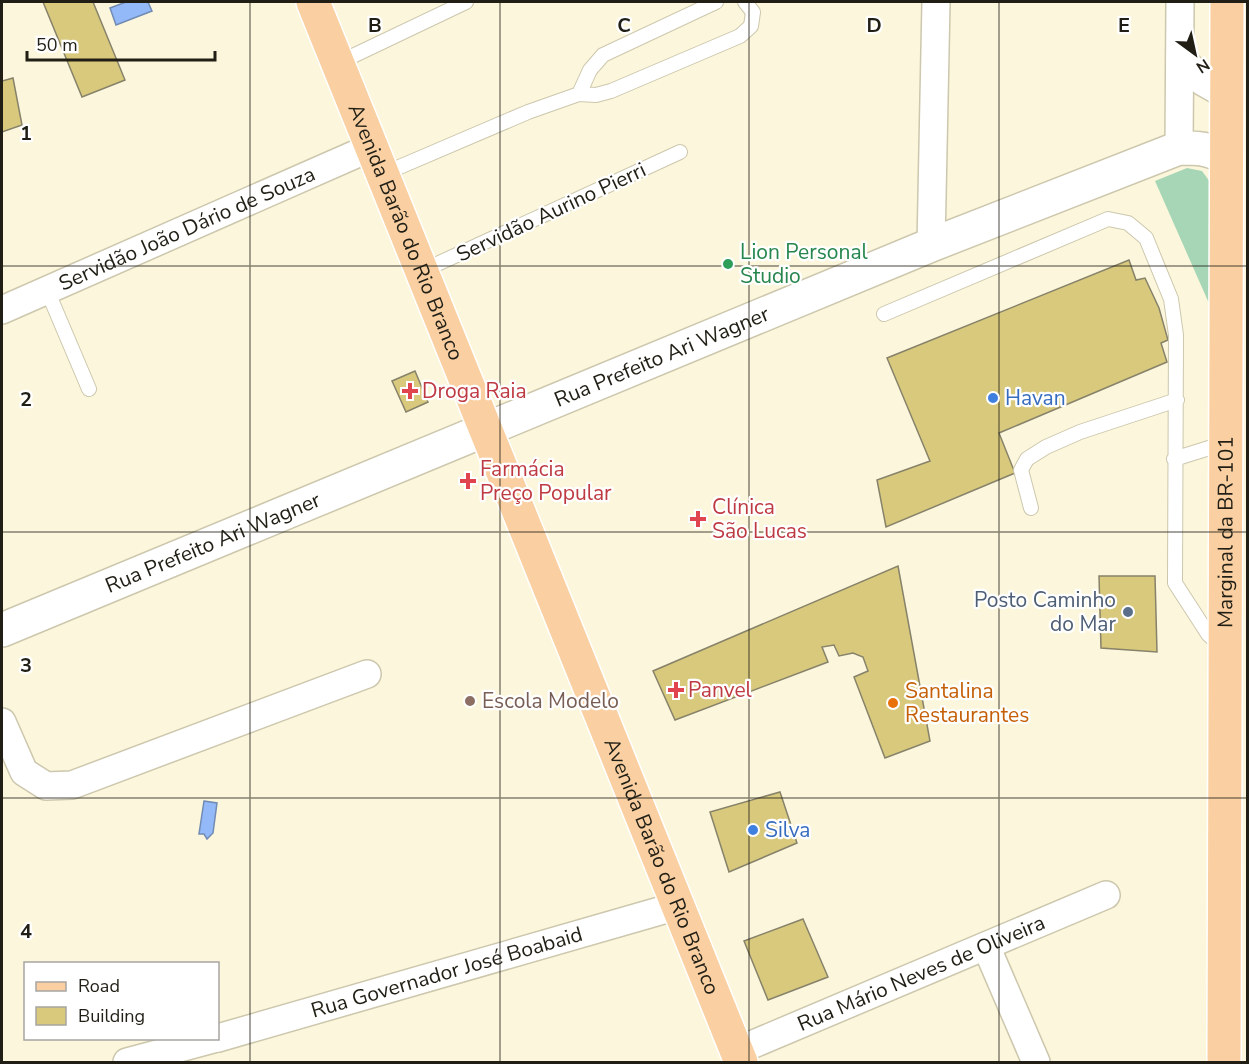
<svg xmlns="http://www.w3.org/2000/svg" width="1249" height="1064" font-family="'Nunito Sans',sans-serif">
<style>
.green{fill:#a7d6b6}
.water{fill:#93b9f8;stroke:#718bb4;stroke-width:1.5}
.building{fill:#d8c97c;stroke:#87826a;stroke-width:1.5}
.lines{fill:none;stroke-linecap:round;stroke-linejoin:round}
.service-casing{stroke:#ccc7ad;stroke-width:16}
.minor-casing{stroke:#ccc7ad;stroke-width:30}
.tertiary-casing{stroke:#ccc7ad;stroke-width:36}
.primary-casing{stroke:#fff;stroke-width:36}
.service{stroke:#fff;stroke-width:14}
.minor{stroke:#fff;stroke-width:27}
.tertiary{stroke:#fff;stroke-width:33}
.primary{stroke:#fad0a3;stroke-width:33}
.grid{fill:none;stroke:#211f15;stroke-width:1.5;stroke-opacity:0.55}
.leisure-dot{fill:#2e9e5b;stroke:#fff;stroke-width:2}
.health-dot{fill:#e0444e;stroke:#fff;stroke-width:2}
.shop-dot{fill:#3f7fe0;stroke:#fff;stroke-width:2}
.service-dot{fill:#5c6f8a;stroke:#fff;stroke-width:2}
.education-dot{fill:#8d6e63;stroke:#fff;stroke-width:2}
.food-dot{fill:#e8710a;stroke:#fff;stroke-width:2}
.labels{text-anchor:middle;stroke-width:4.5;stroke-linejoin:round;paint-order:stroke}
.street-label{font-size:21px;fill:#211f15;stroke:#fff}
.leisure-label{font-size:21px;fill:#27864d;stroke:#fff;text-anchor:start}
.health-label{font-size:21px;fill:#be3a42;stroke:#fff;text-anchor:start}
.shop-label{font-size:21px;fill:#366cbe;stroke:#fff;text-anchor:start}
.service-label{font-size:21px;fill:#4e5e75;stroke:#fff;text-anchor:end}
.food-label{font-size:21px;fill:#c56008;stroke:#fff;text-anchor:start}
.education-label{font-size:21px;fill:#785e54;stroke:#fff;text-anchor:start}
.grid-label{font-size:20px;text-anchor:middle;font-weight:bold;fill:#211f15;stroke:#fff;stroke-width:4.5;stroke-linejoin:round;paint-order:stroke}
</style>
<rect width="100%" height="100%" fill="#fcf7dc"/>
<path class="green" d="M1187,168L1202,171L1213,186L1215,317L1155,181Z"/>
<path class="water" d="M126,2H148L152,11L116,25L110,8Z
M204,801L217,803L213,833L207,839L204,834H199Z"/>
<path class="building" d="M43,2H93L125,80L82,97Z
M13,78L22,125L2,132V81Z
M1129,260L1136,280L1145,278L1159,308L1168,340L1161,343L1167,362L999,433L1015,473L886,527L877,480L930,461L887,358Z
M415,371L428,402L406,412L392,381Z
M898,566L930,741L885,758L854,677L868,671L863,657L853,653L839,656L834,645L822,647L828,662L675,720L653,671Z
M1099,576H1155L1157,652L1101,648Z
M780,792L797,843L729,872L710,812Z
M803,919L828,977L768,1000L744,941Z"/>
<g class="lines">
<g class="service-casing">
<path id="service" d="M338,63L466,2
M579,94L590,70L603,55L716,2
M383,174L528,112L579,94L596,95L611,91L740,36L751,26L753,12L745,2
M422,271L680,152
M47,290L89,389
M884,314L1108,219L1128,223L1146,238L1171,299L1176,335L1175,583L1208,634L1221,646
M1174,459L1225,443
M1031,508L1021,470L1027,459L1046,447L1080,432L1177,400"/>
</g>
<g class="minor-casing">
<g id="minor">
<path d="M1180,56L1203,82L1226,95"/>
<path d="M1179,148L1180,2"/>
<path d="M931,245L936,2"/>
<path id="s1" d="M2,310L372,147"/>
<path d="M2,722L24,772L46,786L72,785L367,674"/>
<path d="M986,946L1036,1062"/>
<path id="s2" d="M218,1038L677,906"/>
<path id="s3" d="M737,1051L1106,895"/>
<path d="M127,1062L217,1038"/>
</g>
</g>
<g class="tertiary-casing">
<g id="tertiary">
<path id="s4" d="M2,630L931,245L1179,148C1198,148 1209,148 1226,158"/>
</g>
</g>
<g class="primary-casing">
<g id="primary">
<path id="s5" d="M313,2L741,1062"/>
<path id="s6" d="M1224,1062L1227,2"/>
</g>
</g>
<use href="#service" class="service"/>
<use href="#minor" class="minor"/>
<use href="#tertiary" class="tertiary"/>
<use href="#primary" class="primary"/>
</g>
<path class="grid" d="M250,2V1062M500,2V1062M749,2V1062M999,2V1062M2,266H1248M2,532H1248M2,798H1248"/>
<circle class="leisure-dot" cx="728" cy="264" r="6"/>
<g class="health-dot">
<path d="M407 382h6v6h6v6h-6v6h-6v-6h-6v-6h6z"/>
<path d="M465 472h6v6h6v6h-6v6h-6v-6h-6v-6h6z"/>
<path d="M695 510h6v6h6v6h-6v6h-6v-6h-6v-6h6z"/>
<path d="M673 681h6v6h6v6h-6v6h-6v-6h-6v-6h6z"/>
</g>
<g class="shop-dot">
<circle cx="993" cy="398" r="6"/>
<circle cx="753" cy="830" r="6"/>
</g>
<circle class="service-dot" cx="1128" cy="612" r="6"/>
<circle class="education-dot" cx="470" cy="701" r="6"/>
<circle class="food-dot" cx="893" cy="703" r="6"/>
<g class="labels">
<g class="street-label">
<text transform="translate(551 212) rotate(-25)" y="7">Servidão Aurino Pierri</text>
<text dy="7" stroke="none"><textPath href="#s1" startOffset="202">Servidão João Dário de Souza</textPath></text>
<text dy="7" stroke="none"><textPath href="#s5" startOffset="248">Avenida Barão do Rio Branco</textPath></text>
<text dy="7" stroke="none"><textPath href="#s4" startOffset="714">Rua Prefeito Ari Wagner</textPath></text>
<text dy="7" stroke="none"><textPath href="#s6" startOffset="530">Marginal da BR-101</textPath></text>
<text dy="7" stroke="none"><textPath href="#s4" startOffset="228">Rua Prefeito Ari Wagner</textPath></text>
<text dy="7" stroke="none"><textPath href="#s5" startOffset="932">Avenida Barão do Rio Branco</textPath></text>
<text dy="7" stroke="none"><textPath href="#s2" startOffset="238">Rua Governador José Boabaid</textPath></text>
<text dy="7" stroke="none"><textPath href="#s3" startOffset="200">Rua Mário Neves de Oliveira</textPath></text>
</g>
<g class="leisure-label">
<text x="740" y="259">Lion Personal<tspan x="740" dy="24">Studio</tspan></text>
</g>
<g class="health-label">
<text x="422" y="398">Droga Raia</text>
<text x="480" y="476">Farmácia<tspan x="480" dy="24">Preço Popular</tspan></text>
<text x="712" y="514">Clínica<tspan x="712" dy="24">São Lucas</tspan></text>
<text x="688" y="697">Panvel</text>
</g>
<g class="shop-label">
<text x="1005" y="405">Havan</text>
<text x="765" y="837">Silva</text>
</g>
<g class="service-label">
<text x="1116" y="607">Posto Caminho<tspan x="1116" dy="24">do Mar</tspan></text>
</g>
<g class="food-label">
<text x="905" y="698">Santalina<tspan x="905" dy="24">Restaurantes</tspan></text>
</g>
<g class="education-label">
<text x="482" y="708">Escola Modelo</text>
</g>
</g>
<g class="grid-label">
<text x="375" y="32">B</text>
<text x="624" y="32">C</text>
<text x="874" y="32">D</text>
<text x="1124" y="32">E</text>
<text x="26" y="140">1</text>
<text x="26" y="406">2</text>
<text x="26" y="672">3</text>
<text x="26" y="938">4</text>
</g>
<rect width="1249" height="1064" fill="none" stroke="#211f15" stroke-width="6"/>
<rect x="24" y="962" width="195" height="78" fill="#ffffff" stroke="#a6a5a1" stroke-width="1.5"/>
<rect x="36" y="982" width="30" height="9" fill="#fad0a3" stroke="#a6a5a1" stroke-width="1.5"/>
<text x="78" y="992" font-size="18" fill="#211f15">Road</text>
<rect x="36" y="1007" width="30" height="18" fill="#d8c97c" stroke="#a6a5a1" stroke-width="1.5"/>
<text x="78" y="1022" font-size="18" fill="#211f15">Building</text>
<g transform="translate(1195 54) rotate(147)" stroke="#ffffff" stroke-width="4.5" paint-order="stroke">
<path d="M0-4.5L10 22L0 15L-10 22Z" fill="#211f15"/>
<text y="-9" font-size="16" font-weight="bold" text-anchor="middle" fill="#211f15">N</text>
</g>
<path d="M27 51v9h188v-9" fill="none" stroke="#211f15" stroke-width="3"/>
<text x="36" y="51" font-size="18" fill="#211f15" stroke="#ffffff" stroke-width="4.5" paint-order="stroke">50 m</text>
</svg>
